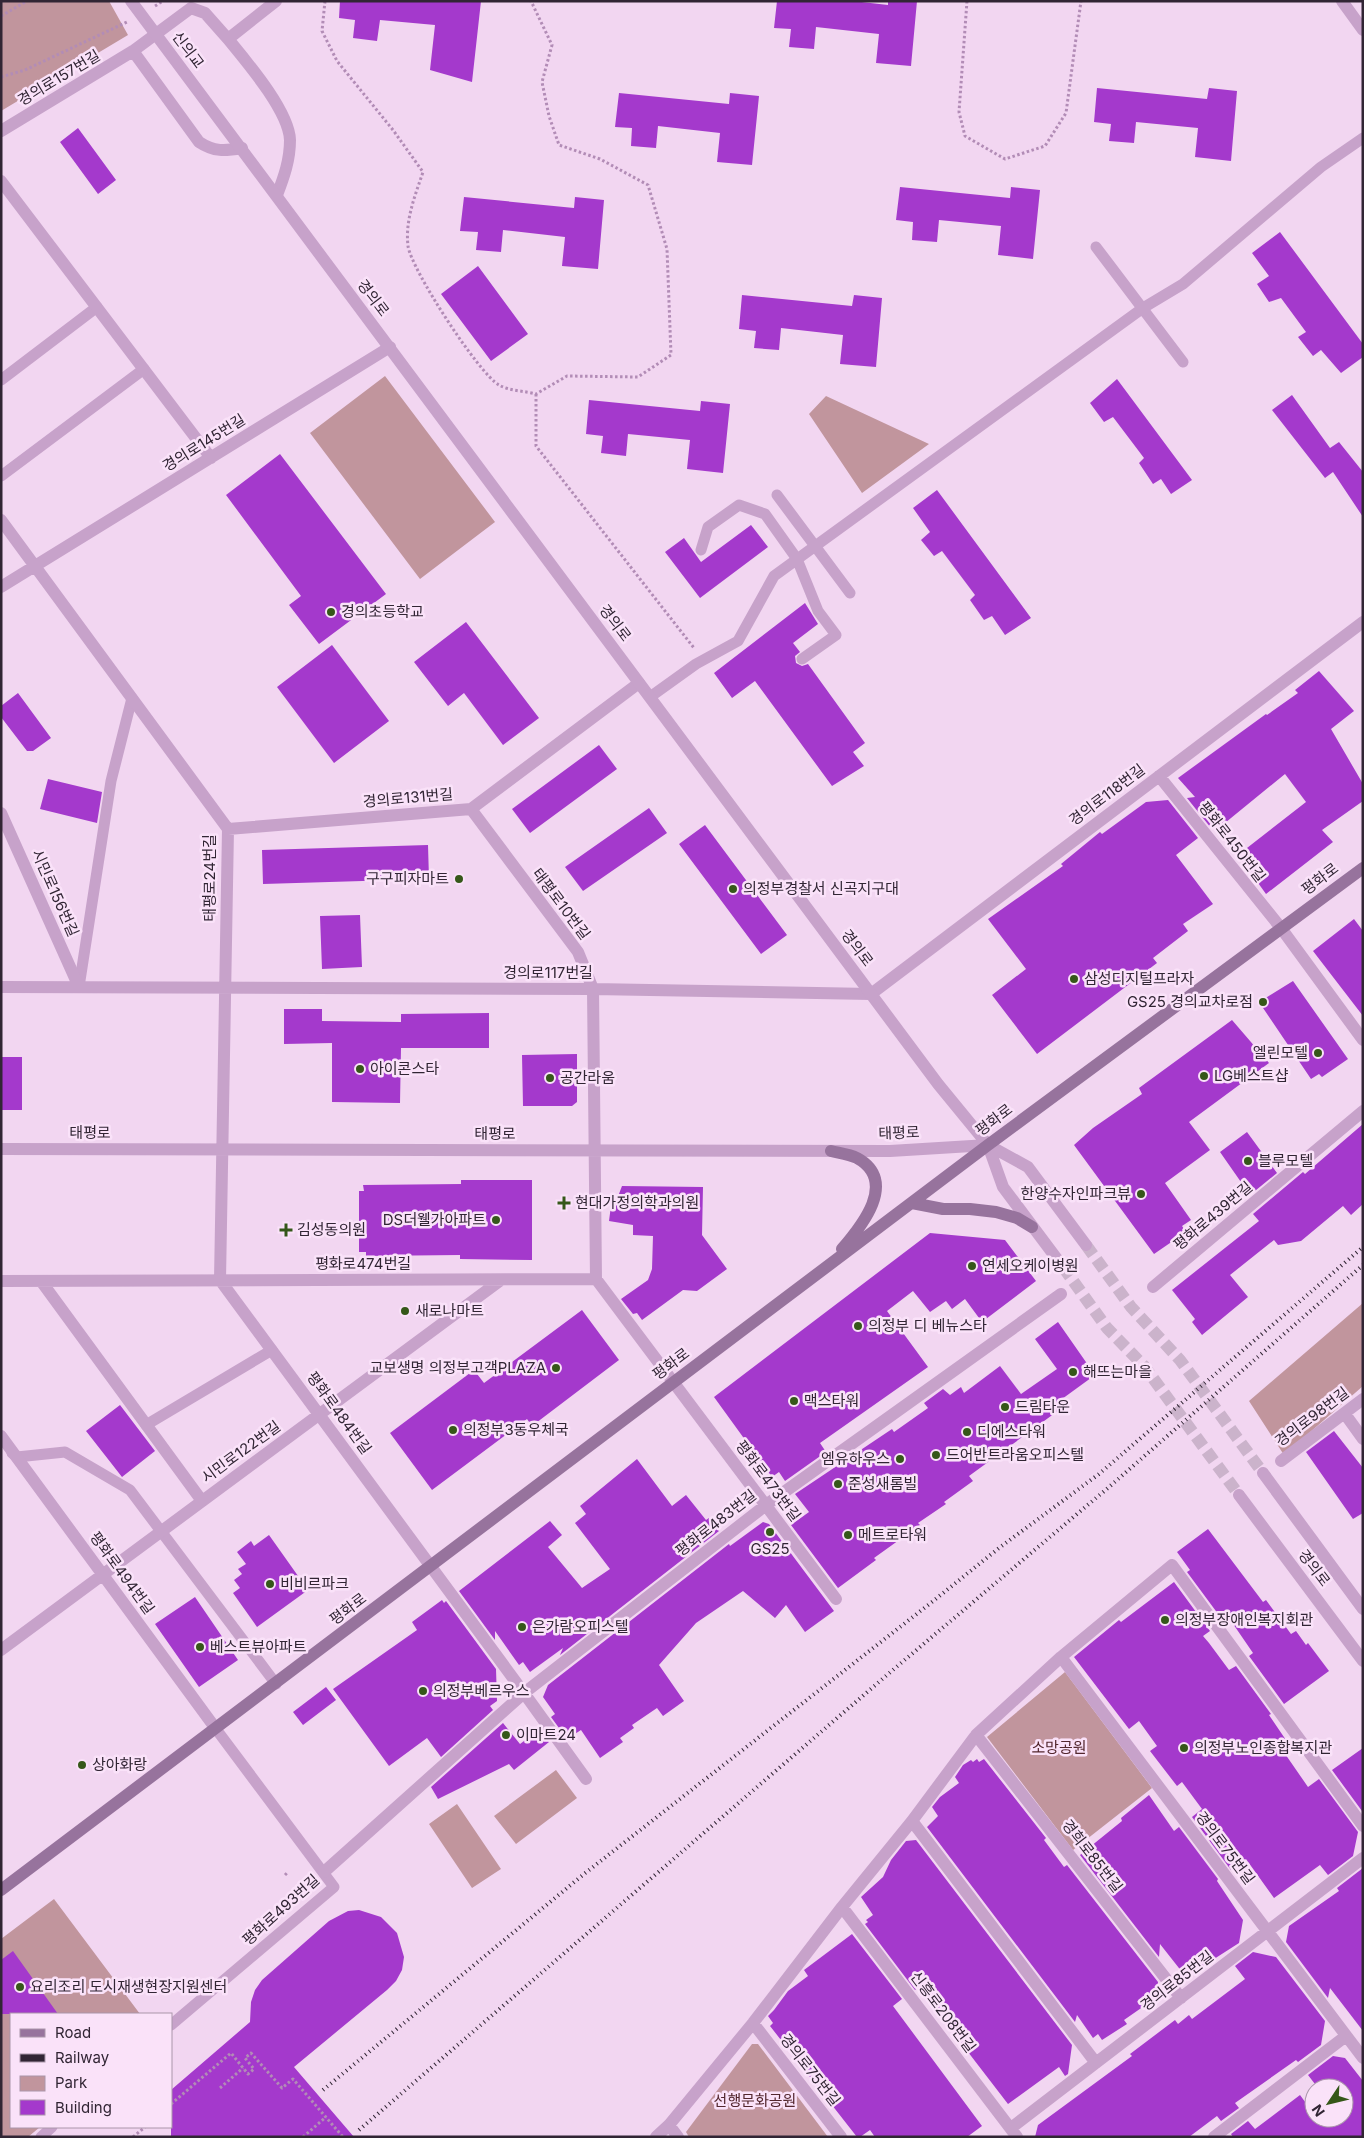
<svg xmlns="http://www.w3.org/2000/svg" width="1364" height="2138" font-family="Inter,'Noto Sans KR',sans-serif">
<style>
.park{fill:#c1959d}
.building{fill:#a439cc}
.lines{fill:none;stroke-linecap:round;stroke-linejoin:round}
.tertiary-tunnel{stroke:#cbb3cb;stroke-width:12;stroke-dasharray:12 6;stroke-linecap:butt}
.path{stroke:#b28cb6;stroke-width:3;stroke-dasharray:2.5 2.5;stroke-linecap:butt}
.service{stroke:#c7a2ca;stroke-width:11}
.minor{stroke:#c7a2ca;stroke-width:12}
.tertiary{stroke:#c7a2ca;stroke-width:12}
.secondary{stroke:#97739d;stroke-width:12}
.rail{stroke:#312534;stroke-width:4;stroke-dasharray:1 4;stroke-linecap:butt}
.poi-dot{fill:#355719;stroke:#fae2f9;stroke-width:2}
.labels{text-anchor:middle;stroke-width:5;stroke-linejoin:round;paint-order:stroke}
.street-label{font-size:15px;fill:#312534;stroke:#fae2f9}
.poi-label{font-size:15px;fill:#312534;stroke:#fae2f9;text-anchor:start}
.park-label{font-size:15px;fill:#53272e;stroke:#fae2f9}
</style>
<rect width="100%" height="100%" fill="#f2d6f1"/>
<path class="park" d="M1,1H109L128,35L1,111Z
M385,376L495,522L420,579L310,433Z
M826,396L929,444L862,493L809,414Z
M1363,1303V1386L1284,1455L1249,1401Z
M1065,1672L1152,1788L1073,1850L987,1737Z
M556,1770L577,1798L516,1844L494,1816Z
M457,1804L501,1869L472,1888L429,1824Z
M54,1899L140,2014H11V2127H40L28,2137H1V1939Z
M752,2044H758L828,2137H689L686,2132Z"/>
<path class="building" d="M340,1H481L472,82L430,70L435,25L380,20L377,41L353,38L355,20L339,18Z
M777,1H853L888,5V1H917L911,66L876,63L879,34L816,27L814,49L789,47L791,29L774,28Z
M1097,88L1207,99L1209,88L1237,91L1231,161L1195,157L1198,128L1136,122L1134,143L1109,141L1111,124L1094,122Z
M619,93L729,104L730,93L759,96L752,165L717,162L720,133L658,126L656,148L631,146L632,128L615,127Z
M78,128L116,180L98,194L60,142Z
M900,187L1010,198L1011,187L1040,190L1033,259L998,255L1001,226L939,220L937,242L912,240L913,222L896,220Z
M464,197L574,208L575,197L604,200L598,269L562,266L565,237L503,230L501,252L476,250L478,232L460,231Z
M1280,232L1363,344V357L1341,373L1321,350L1313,356L1298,337L1306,332L1281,298L1269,302L1257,284L1269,276L1252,253Z
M478,266L528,334L491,361L441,294Z
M742,295L852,306L854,295L882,298L876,367L840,364L843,335L781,328L779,350L754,348L756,331L739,329Z
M1117,379L1192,480L1171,494L1161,479L1153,484L1139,463L1144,458L1113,417L1104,422L1090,403Z
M1292,395L1330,448L1339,442L1363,472V517L1333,472L1325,478L1272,410Z
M589,400L700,411L701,401L730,404L723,473L687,469L690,440L628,434L626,456L601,453L603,436L586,434Z
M280,454L386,594L319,644L289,605L301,596L226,495Z
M937,490L1031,618L1005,635L992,616L984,620L970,600L975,595L942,551L934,556L921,540L930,532L913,508Z
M751,525L768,547L700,598L665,552L684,538L701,562Z
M805,603L818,624L793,643L800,652L795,656L796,663L802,666L808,664L865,743L853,752L864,766L832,786L755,681L732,698L714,673Z
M466,622L539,718L503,745L464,693L448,706L414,662Z
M332,645L389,721L334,763L277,687Z
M1319,671L1354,711L1331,729L1363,784V801L1322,830L1333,842L1266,894L1238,855L1306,802L1285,774L1220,827L1217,823L1211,828L1187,798L1195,797L1178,778L1266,714L1267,715L1298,693L1295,690Z
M18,693L51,738L33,751H27L1,717V706Z
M599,745L617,769L530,833L512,809Z
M48,779L102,792L97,823L40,809Z
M1168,800L1198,838L1176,855L1213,904L1183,924L1188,931L1153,958L1157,963L1037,1054L992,995L1026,969L988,919L1063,866L1061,864L1100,832L1102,834L1146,802Z
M649,808L667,833L583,891L565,867Z
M705,825L787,935L761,954L679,844Z
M428,845L429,879L263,884L262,850Z
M360,915L362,967L322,969L320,916Z
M1354,919L1363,931V1016L1313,951Z
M1293,981L1348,1059L1322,1077L1319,1074L1311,1079L1259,1002Z
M284,1009H322V1021L401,1022V1014L489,1013V1048H401L400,1103L332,1102V1043L284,1044Z
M1232,1020L1269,1063L1189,1122L1210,1150L1165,1183L1191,1220L1182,1226L1186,1232L1154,1254L1074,1145L1093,1128L1142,1094L1139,1088Z
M577,1054V1102L572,1106H523L522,1055Z
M1,1057H22V1110H1Z
M1363,1124V1204L1351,1215L1343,1206L1301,1241L1278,1245L1274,1240L1230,1275L1248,1297L1202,1335L1192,1322L1195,1319L1172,1290L1259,1221L1253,1214L1303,1172L1305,1174Z
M1247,1132L1277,1173L1250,1195L1220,1152Z
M461,1180H532V1260L460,1259V1255L366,1256V1252H359V1191H364L363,1185L461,1184Z
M622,1186L703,1187L702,1235L727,1269L697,1291L683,1290L642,1320L637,1313L633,1314L621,1299L648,1280L652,1269L653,1236L633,1235V1225L609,1221L612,1198L617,1199Z
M930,1233L1005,1240L1036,1281L982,1322L965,1299L952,1309L946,1301L930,1312L913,1291L887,1311L928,1367L820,1443L826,1452L785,1481L779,1472L772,1477L714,1397Z
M582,1310L619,1360L532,1426L527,1419L432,1490L390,1433L474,1370L484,1383Z
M1058,1322L1095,1375L1062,1399L1066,1405L969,1476L973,1481L944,1502L946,1504L918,1523L920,1525L874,1558L876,1560L838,1588L791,1525L809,1512L795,1494L892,1429L894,1432L928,1408L924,1403L943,1389L950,1395L961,1387L964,1393L1000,1366L1021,1394L1057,1369L1035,1339Z
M120,1405L155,1451L122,1477L86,1431Z
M1334,1431L1363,1468V1513L1353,1519L1306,1452Z
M637,1459L672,1506L686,1495L706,1520L709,1518L719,1531L560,1655L563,1648L530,1672L523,1662L519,1665L495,1631V1640L459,1591L550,1521L562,1535L548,1547L582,1588L610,1569L575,1523L586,1514L580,1506Z
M763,1522L769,1524L834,1611L805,1632L786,1605L775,1618L743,1591L696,1623L659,1665L684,1701L663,1716L657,1708L632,1725L634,1728L620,1738L623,1742L600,1758L581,1730L567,1739L551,1717L555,1714L543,1697L548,1685L729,1544L730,1546Z
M1208,1529L1263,1602L1266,1600L1291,1634L1296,1631L1306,1645L1308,1643L1329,1671L1284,1704L1249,1656L1253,1653L1229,1618L1224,1622L1187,1572L1190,1570L1177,1552Z
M269,1535L308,1590L257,1627L233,1593L240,1588L234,1580L242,1574L238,1569L246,1564L237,1552L251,1541L254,1546Z
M1174,1582L1210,1631L1203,1636L1209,1643L1229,1670L1236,1666L1271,1714L1269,1715L1288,1743L1281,1748L1308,1787L1319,1779L1358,1832L1353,1856L1328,1875L1320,1865L1274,1898L1246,1859L1231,1870L1192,1817L1202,1809L1182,1782L1177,1786L1150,1751L1157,1746L1139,1721L1129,1729L1074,1657L1119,1620L1121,1622Z
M195,1597L238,1660L199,1687L155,1624Z
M442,1600L444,1603L446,1601L496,1669L497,1701L490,1706L493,1710L441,1757L427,1738L389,1766L333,1689L417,1630L412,1622Z
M326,1687L336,1700L303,1725L293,1712Z
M503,1723L520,1744L540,1729L549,1742L514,1770L509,1764L438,1799L431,1787Z
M1363,1748V1806L1362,1811L1332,1770Z
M977,1759L979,1762L984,1759L1046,1838L1044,1840L1064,1867L1067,1865L1158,1982L1157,1997L1124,2020L1127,2024L1102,2040L1098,2034L1093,2038L1077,2015L1075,2022L927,1827L938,1816L932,1807L940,1797L959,1783L955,1777L963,1765L971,1760L973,1762Z
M1149,1795L1174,1831L1179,1827L1218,1879L1217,1881L1243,1920L1239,1943L1186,1977L1160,1944L1159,1957L1080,1855L1122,1821L1121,1818Z
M916,1840L1072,2045L1068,2074L1065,2076L1059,2067L1008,2104L918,1987L915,1990L865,1924L868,1922L866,1920L873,1915L861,1897L883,1877L891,1860L906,1841Z
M1363,1868V2031L1330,1988L1328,1998L1286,1942L1289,1926L1339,1891L1337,1888Z
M359,1910L381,1917L397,1933L404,1957L402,1970L396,1981L387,1990L294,2067L354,2137H171V2090L250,2022L251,2002L255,1990L262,1980L329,1921L348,1911Z
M852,1934L902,1999L893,2006L982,2126L967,2137H875L870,2130L860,2137H857L770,2026L773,2023L768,2016L774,2010L788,1991L808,1976L804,1970Z
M13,1951L58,2014H1V1960Z
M1253,1952L1276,1957L1325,2021L1321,2045L1298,2062L1296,2060L1235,2103L1239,2108L1221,2121L1217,2116L1189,2137H1035L1038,2125L1132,2056L1130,2054L1175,2020L1178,2024L1189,2015L1192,2019L1245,1979L1235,1966Z
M1333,2056L1345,2058L1363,2081V2137H1233L1231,2134L1248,2121L1255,2129L1300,2095L1314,2114V2118H1317L1323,2126L1335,2118H1344V2088H1318L1308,2075Z"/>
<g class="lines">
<path class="tertiary-tunnel" d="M1086,1245L1131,1307L1180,1360L1263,1473
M1063,1267L1107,1328L1144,1366L1239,1495"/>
<path class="path" d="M325,1L322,31L337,61L393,130L423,172C415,196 405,220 408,246C411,269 479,374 499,385C509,391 526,391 536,394L567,376L638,377L671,355L667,249L648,185L600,159L559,145L549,116L542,82L552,45L531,1
M967,1L959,112L965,136L1005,159L1045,146L1066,113L1081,1
M155,6L163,1
M1,16L27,1
M1,77L25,70L127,22
M536,394V446L694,648
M285,1875L287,1873
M220,2088L243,2068
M171,2104L231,2053L248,2074L254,2069L245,2058L251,2053L282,2088L293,2079L343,2137
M133,2137L145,2127
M303,2137L326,2117"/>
<path class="service" d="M1096,247L1183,362
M1,380L97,307
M1,476L144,369
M777,495L850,593
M701,550L708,527L739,505L765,514L797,559L818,611L836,635L802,659
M650,697L696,664L738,641L774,576L1143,308L1183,284L1321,167L1363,138
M79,987L111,781L132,698
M146,1425L272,1350
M12,1453L17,1457L65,1452L130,1490L276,1684
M171,2025L334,1887L216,1729
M41,2137L52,2127"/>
<path class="minor" d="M276,1L228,39C246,61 289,111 290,140C290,160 284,177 277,195
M1342,1L1363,30
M133,51L199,142C214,152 225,151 242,148
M1,131L133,51L191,8L205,13L228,39
M1,181L211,458
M1,520L228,829L220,1280L524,1693L766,1505L1061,1294
M1,587L390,347
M1159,776L1281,928L1363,1040
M471,809L578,952L593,989L596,1279
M1,813L79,987
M228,829L471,809L639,683
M1,987L593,989L871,994L1363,622
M1,1149L890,1151L988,1145
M596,1279L836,1599
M1,1281L596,1279
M41,1281L202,1501
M1153,1287L1363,1111
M1345,1414L1363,1439
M1,1436L216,1729
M1281,1461L1363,1399
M1,1650L501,1280
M1061,1657L1363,2058
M976,1735L1181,1998
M912,1821L1096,2063
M324,1872L524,1693L586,1779
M842,1907L1017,2137
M753,2023L841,2137
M669,2125L678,2137
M1011,2128L1363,1858
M656,2137L669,2125L753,2023L842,1907L912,1821L976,1735L1061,1657L1172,1565L1363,1826
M1214,2137L1346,2036"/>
<path class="tertiary" d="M131,1L938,1084L988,1145L1003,1187L1063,1267
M988,1145L1028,1167L1086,1245
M1263,1473L1363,1609
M1239,1495L1363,1661"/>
<path class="secondary" d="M831,1151C839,1153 849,1154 857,1158C899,1181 861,1227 842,1249
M912,1203L943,1209H970L996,1212L1017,1218L1032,1227
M1,1890L988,1145L1363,868"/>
<path class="rail" d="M323,2090L584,1874L932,1602L999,1548L1099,1474L1363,1247
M359,2130L894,1669L1109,1487L1363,1265"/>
</g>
<g class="poi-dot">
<circle cx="331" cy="612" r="5"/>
<circle cx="459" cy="879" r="5"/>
<circle cx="733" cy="889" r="5"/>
<circle cx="1074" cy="979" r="5"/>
<circle cx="1263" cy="1002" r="5"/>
<circle cx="1318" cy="1053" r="5"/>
<circle cx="360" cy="1069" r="5"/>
<circle cx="1204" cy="1076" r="5"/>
<circle cx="550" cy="1078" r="5"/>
<circle cx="1248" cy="1161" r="5"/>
<circle cx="1141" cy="1194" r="5"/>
<path d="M561.5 1195.5h5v5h5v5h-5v5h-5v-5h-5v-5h5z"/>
<circle cx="496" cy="1220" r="5"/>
<path d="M283.5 1222.5h5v5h5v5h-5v5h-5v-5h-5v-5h5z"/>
<circle cx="972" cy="1266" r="5"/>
<circle cx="405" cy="1311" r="5"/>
<circle cx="858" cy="1326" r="5"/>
<circle cx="556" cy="1368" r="5"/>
<circle cx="1073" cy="1372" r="5"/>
<circle cx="794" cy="1401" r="5"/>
<circle cx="1005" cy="1407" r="5"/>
<circle cx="453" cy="1430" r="5"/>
<circle cx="967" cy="1432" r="5"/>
<circle cx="936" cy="1455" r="5"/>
<circle cx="900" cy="1459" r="5"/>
<circle cx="838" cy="1484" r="5"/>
<circle cx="770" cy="1532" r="5"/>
<circle cx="848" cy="1535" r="5"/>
<circle cx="270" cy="1584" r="5"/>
<circle cx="1165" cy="1620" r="5"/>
<circle cx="522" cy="1627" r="5"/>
<circle cx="200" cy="1647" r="5"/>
<circle cx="423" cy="1691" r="5"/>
<circle cx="506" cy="1735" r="5"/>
<circle cx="1184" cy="1748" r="5"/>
<circle cx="82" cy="1765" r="5"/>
<circle cx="20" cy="1987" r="5"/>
</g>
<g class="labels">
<g class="street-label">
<text transform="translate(188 50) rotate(53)" y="5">신의교</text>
<text transform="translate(59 78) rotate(-31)" y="5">경의로157번길</text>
<text transform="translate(373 298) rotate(53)" y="5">경의로</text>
<text transform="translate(204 443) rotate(-32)" y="5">경의로145번길</text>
<text transform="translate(615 623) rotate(53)" y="5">경의로</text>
<text transform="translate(1107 795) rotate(-37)" y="5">경의로118번길</text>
<text transform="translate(408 798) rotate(-5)" y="5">경의로131번길</text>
<text transform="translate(1232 842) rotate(52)" y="5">평화로450번길</text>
<text transform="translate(210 878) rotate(-90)" y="5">태평로24번길</text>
<text transform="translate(1320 879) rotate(-37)" y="5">평화로</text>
<text transform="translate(55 893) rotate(66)" y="5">시민로156번길</text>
<text transform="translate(561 904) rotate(53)" y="5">태평로10번길</text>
<text transform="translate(857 948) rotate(53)" y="5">경의로</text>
<text x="548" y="978">경의로117번길</text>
<text transform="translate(994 1120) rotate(-37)" y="5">평화로</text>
<text x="90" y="1138">태평로</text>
<text transform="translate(899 1133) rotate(-2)" y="5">태평로</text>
<text x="495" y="1139">태평로</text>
<text transform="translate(1213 1216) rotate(-40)" y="5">평화로439번길</text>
<text x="363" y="1269">평화로474번길</text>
<text transform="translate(671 1364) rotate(-37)" y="5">평화로</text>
<text transform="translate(339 1413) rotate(54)" y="5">평화로484번길</text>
<text transform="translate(1312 1417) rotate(-37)" y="5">경의로98번길</text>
<text transform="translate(241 1452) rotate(-36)" y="5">시민로122번길</text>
<text transform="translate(768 1481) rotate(53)" y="5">평화로473번길</text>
<text transform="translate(716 1523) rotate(-38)" y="5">평화로483번길</text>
<text transform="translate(1314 1568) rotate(53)" y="5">경의로</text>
<text transform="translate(122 1573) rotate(54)" y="5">평화로494번길</text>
<text transform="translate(348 1609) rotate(-37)" y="5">평화로</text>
<text transform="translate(1225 1848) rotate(53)" y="5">경의로75번길</text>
<text transform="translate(1092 1856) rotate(52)" y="5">경희로85번길</text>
<text transform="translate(281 1910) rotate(-42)" y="5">평화로493번길</text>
<text transform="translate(1177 1981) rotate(-38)" y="5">경의로85번길</text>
<text transform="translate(943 2012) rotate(53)" y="5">신흥로208번길</text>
<text transform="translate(810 2070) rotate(52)" y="5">경의로75번길</text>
</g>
<g class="poi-label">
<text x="341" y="617">경의초등학교</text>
<text x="449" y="884" text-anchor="end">구구피자마트</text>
<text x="743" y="894">의정부경찰서 신곡지구대</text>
<text x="1084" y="984">삼성디지털프라자</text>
<text x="1253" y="1007" text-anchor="end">GS25 경의교차로점</text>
<text x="1308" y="1058" text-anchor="end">엘린모텔</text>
<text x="370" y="1074">아이콘스타</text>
<text x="1214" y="1081">LG베스트샵</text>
<text x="560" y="1083">공간라움</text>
<text x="1258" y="1166">블루모텔</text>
<text x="1131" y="1199" text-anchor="end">한양수자인파크뷰</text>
<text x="575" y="1208">현대가정의학과의원</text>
<text x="486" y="1225" text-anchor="end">DS더웰가아파트</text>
<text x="297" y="1235">김성동의원</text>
<text x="982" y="1271">연세오케이병원</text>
<text x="415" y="1316">새로나마트</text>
<text x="868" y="1331">의정부 디 베뉴스타</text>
<text x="546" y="1373" text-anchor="end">교보생명 의정부고객PLAZA</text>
<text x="1083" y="1377">해뜨는마을</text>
<text x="804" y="1406">맥스타워</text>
<text x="1015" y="1412">드림타운</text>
<text x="463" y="1435">의정부3동우체국</text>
<text x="977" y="1437">디에스타워</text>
<text x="946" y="1460">드어반트라움오피스텔</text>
<text x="890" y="1464" text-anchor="end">엠유하우스</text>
<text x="848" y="1489">준성새롬빌</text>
<text x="858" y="1540">메트로타워</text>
<text x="770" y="1554" text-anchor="middle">GS25</text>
<text x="280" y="1589">비비르파크</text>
<text x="1175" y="1625">의정부장애인복지회관</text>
<text x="532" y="1632">은가람오피스텔</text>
<text x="210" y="1652">베스트뷰아파트</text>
<text x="433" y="1696">의정부베르우스</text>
<text x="516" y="1740">이마트24</text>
<text x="1194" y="1753">의정부노인종합복지관</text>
<text x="92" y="1770">상아화랑</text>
<text x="30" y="1992">요리조리 도시재생현장지원센터</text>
</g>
<g class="park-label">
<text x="1059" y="1753">소망공원</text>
<text x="755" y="2106">선행문화공원</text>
</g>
</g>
<rect width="1364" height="2138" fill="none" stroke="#312534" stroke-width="5"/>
<rect x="10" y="2013" width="162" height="115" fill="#fae2f9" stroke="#aa96aa"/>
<rect x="20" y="2029" width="25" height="8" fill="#97739d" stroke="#aa96aa"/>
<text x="55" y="2038" font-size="15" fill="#312534">Road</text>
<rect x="20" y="2054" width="25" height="8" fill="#312534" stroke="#aa96aa"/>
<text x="55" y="2063" font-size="15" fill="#312534">Railway</text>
<rect x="20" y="2076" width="25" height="15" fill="#c1959d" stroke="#aa96aa"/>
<text x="55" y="2088" font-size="15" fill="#312534">Park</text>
<rect x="20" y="2100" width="25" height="15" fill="#a439cc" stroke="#aa96aa"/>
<text x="55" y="2113" font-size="15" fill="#312534">Building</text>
<g transform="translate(1329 2103) rotate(235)"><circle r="24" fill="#fae2f9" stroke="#aa96aa"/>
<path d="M0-4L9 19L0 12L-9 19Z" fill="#355719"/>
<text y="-8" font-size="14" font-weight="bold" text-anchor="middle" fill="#312534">N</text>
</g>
</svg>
